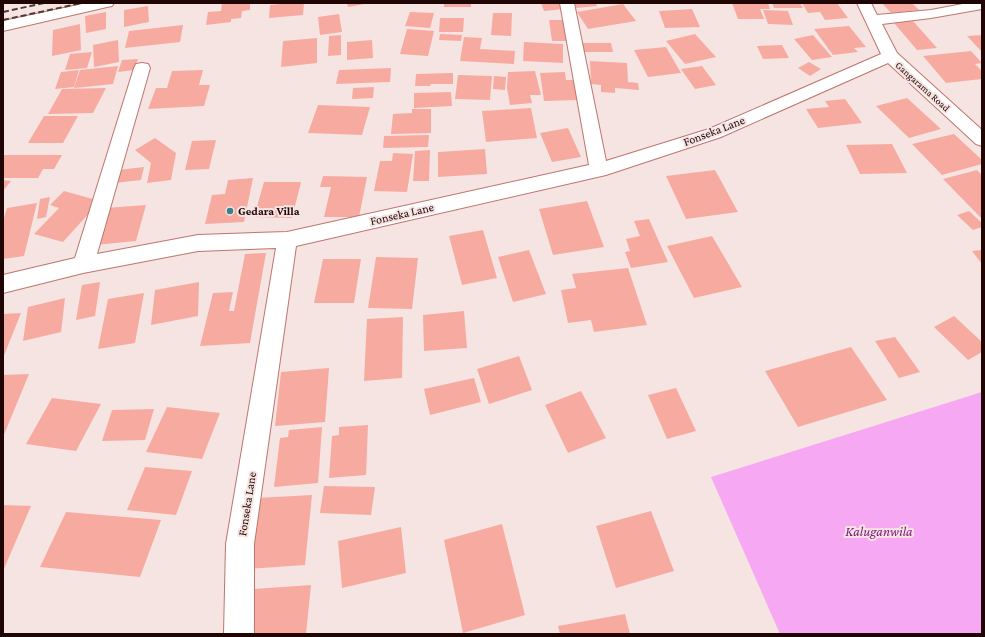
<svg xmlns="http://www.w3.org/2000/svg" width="985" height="637" font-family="'Crimson Pro',serif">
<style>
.green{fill:#f6a8f3}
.building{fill:#f7aba0}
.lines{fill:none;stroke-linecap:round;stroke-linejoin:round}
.minor-casing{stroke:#bd766c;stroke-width:2}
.minor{fill:#fff;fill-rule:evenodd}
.rail{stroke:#503937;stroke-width:2;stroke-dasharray:6 3;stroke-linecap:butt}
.poi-dot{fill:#3a808a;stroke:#f5e4e2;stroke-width:1.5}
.labels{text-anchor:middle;stroke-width:4;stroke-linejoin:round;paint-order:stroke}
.far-street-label{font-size:10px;fill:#1f0604;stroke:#f5e4e2}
.street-label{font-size:12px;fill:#1f0604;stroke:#f5e4e2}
.poi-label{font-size:12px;font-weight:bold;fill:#1f0604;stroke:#f5e4e2;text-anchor:start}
.near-park-label{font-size:14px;font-style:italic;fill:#821982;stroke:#f5e4e2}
</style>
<rect width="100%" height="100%" fill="#f5e4e2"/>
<path class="green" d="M982,392V634H780L711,477Z"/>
<path class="building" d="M222,3H250V10L242,11L241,18L231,19V22L206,25L208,12L221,11Z
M290,3H304L303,15L269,18L270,5Z
M347,3H365V4L348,7Z
M444,3H471V7H444Z
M541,3H562L564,9L544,11Z
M574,3H596L597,6L576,8Z
M732,3H768L770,9H760L764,19H738Z
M772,3H800L803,8H774Z
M802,3H837L848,18L825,20L820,12L808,13Z
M882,3H912L919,10L891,13Z
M623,4L636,21L588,29L577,12Z
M148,6L149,22L124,27V10Z
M692,9L700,27L665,28L659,11Z
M763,10L788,11L793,25L768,24Z
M106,12V29L86,33L85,16Z
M410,12L434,13L430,28L405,26Z
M493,13H512L511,36L491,35Z
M339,14L342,32L320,35L318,17Z
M440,18H464L463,32H439Z
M549,20H563L567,41H552Z
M913,21L937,48L917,50L894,23Z
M80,24L81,50L52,56L53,30Z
M183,25L180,42L125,48L129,31Z
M849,26L866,47L854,48L858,52L833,55L814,29Z
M407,29L434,31L428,56L400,54Z
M440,34L462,35L461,41L439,40Z
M695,34L716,57L685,64L666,41Z
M341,35V55L328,56L329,36Z
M813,35L832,57L812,60L794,39Z
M982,35V52L967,36Z
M464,37L482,38L480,49L515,51L514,64L460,61Z
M317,38V63L281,67L283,41Z
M118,40L119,62L94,67L93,45Z
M372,40L373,58L347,60V42Z
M524,42L563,44V63L523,61Z
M582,43H611L613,52H584Z
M782,45L789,58L763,59L757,46Z
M666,47L681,73L648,77L634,50Z
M971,51L982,63L975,64L982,71V79L946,83L923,56Z
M92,52L87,68L65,70L70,54Z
M138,59L134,70L118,72L122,60Z
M590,61L627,63L628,82L638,83L639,90L615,88V93L601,92V85L591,84Z
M809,62L821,69L810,76L798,68Z
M118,66L113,84L74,88L80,70Z
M702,66L716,85L695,89L681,69Z
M391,68L390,82L336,84L339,70Z
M79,70L74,87L55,89L61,72Z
M203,70L199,85H210L204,106L148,109L156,88H167L172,71Z
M535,71L541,95H530L532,103L510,105L507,88L508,72Z
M565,72L566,80H576L580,100L544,101L540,73Z
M453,73V84H431L430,86H415L416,74Z
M458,75L492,76L490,100L455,99Z
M494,76L506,77L505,90L493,89Z
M374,87L373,98L352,99L353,88Z
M106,88L93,113L48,114L62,89Z
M451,92L452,106L414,108V93Z
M907,98L941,129L909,138L876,106Z
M845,99L862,123L818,128L806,109L829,107L825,101Z
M318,105L370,107L362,135L308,133Z
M531,108L537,138L486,142L482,111Z
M412,109H431V133L391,134L393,114L412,113Z
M44,116H78L63,143H28Z
M568,128L581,157L552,162L540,133Z
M954,134L982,160V164L942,175L912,144Z
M429,135L428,147L383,148L384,136Z
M155,138L176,153L171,180L147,183L151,163L135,150Z
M216,140L209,169L185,170L192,141Z
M892,144L907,173L860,174L846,145Z
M485,149L487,174L438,177V152Z
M430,150L429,181H413L415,151Z
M393,153L413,154L407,192L374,191L380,161H392Z
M3,155H62L54,169H43L38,178H3Z
M144,167L141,180L115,183L118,170Z
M715,170L738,212L686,219L666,176Z
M977,170L982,175V219L943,179Z
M323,176L367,177L359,217H324L331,187H320Z
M253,178L244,222L205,224L212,195L225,194L228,180Z
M3,180L11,181L3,191Z
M264,182H301L292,218L254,217Z
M64,191L100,201L63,242L34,234L59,208L50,205Z
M50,197L46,217L37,219L40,199Z
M587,201L604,247L553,255L539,209Z
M37,203L24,256L3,259V221L7,208Z
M146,205L136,241L95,245L106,208Z
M969,211L982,223V227L973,230L957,215Z
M649,219L668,262L631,268L625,252L630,251L626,239L640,236L634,221Z
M483,230L497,278L462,285L449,236Z
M712,236L742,287L694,298L667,246Z
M529,250L546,294L513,302L498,257Z
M982,250V264L972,251Z
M266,253L250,343L200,346L213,293L233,292L229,311H234L245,254Z
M376,257L418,258L412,309L368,308Z
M323,259H361L354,303H314Z
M628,268L647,325L594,332L591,320L568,323L561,290L576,288L572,274Z
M100,282L95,316L76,320L82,285Z
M199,282L198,316L151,325L155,290Z
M144,293L135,343L98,349L108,299Z
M65,298L61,332L23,341L28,307Z
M464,311L467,348L424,351L423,315Z
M21,313L3,358V314Z
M954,316L982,342V352L968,360L934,327Z
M403,317L402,378L364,381L367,319Z
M895,337L920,372L899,378L875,341Z
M851,347L887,400L798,427L765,371Z
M519,356L532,390L489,404L477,369Z
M329,368L325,422L275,426L281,372Z
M29,374L3,437V375Z
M474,378L481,402L430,415L424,389Z
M676,388L696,431L667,439L648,395Z
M581,391L606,438L568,453L545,405Z
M52,398L101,404L76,451L26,444Z
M167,407L220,413L202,459L146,452Z
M154,409L145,440L102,441L112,410Z
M368,425L366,475L329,478L332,436L339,435V427Z
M322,427L318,483L274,487L280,438L288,437L289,430Z
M145,467L192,471L176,515L127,510Z
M324,486L375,487L371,515L320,513Z
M312,495L305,565L246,569L257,498Z
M3,505L31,506L3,571Z
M651,511L674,571L616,588L596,526Z
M66,512L161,520L140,577L40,567Z
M502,524L525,615L463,633L444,540Z
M401,527L406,573L342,588L338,541Z
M311,585L306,634H248L254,589Z
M625,614L630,634H560L558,626Z"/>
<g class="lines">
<g class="minor-casing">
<path id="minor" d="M87,3H114L112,6L107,7L3,31V21Z
M560,3H574L606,161L709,129L881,54L857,3H871L877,15L931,10L968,3H982V9L931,18L882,24L897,53L982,130V146L976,144L888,63L721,137L606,175L296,246L254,544V634H224L226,544L276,248L198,251L83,273L3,293V275L75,258L134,68L136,64L142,63L148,64L150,68L97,254L198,235L287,232L589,165Z"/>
</g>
<use href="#minor" class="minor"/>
<path class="rail" d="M3,12L44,3
M3,20L82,3"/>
</g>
<circle class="poi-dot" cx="230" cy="211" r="4"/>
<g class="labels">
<g class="far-street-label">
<text transform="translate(923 86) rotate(42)" y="4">Gangarama Road</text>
</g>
<g class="street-label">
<text transform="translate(714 131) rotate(-21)" y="4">Fonseka Lane</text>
<text transform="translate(402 214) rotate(-13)" y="4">Fonseka Lane</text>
<text transform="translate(247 504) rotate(-81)" y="4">Fonseka Lane</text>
</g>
<g class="poi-label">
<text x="238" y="215">Gedara Villa</text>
</g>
<g class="near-park-label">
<text x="879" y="536">Kaluganwila</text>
</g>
</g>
<rect width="985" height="637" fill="none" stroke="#1f0604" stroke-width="8"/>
</svg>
